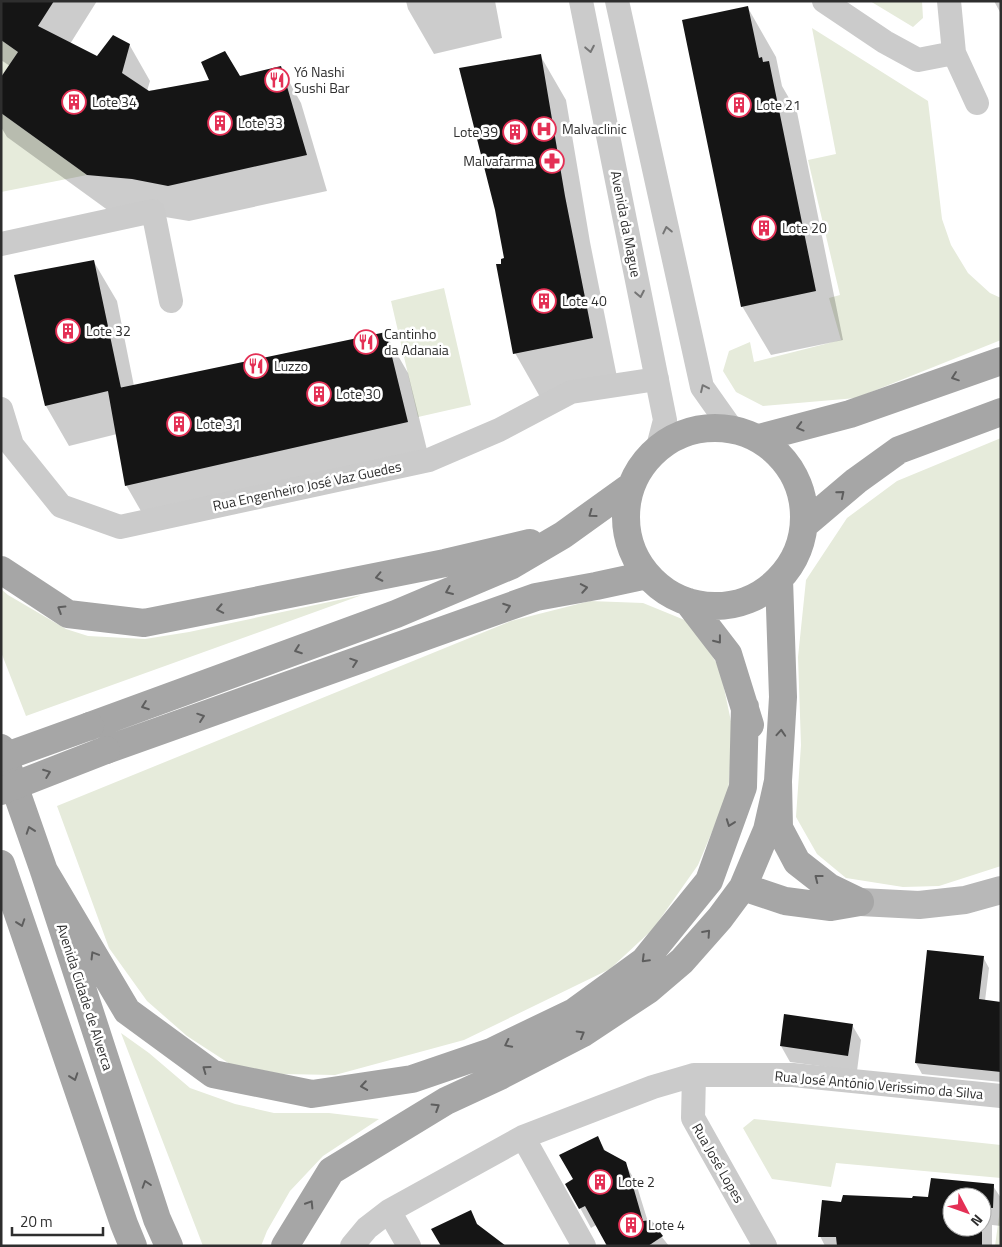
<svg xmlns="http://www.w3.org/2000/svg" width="1002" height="1247" font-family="'Titillium Web',sans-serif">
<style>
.green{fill:#e6ebdb}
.shadow{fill:#0003;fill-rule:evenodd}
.building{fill:#151515}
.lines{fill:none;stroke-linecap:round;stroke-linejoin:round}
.street{stroke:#cbcbcb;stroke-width:24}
.secondary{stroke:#b8b8b8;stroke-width:28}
.primary{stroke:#a6a6a6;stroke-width:28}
.primary-bridge{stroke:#a6a6a6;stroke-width:28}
.oneway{stroke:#757575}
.oneway2{stroke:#5e5e5e}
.labels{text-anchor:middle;stroke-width:5;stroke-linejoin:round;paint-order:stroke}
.poi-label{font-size:14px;fill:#2e2e2e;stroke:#fff;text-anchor:start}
.street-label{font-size:14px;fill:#2e2e2e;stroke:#fff}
</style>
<rect width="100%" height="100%" fill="#fff"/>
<path class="green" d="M870,1H922L923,18L913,27Z
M812,28L928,101L942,219L951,245L968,273L990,293L1001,298V340L856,398L763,406L736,392L723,371L729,351L750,342L754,362L841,340L829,298L840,295L808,160L836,154Z
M1,40L18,52L1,77Z
M1,113L87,175L1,192Z
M444,288L471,405L418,417L391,301Z
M1001,438V866L939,886L903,887L846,878L817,854L796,817L801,745L798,657L806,580L847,518L897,481Z
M1,589L8,595L66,629L88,636L145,639L189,632L362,595L26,716L1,652Z
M590,601L643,603L692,623L720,669L733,731L728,794L698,865L653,929L610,969L464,1040L335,1075L282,1074L230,1064L187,1036L147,1001L109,948L57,806L511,621Z
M121,1033L149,1053L190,1088L235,1104L274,1113H329L379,1119L323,1156L290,1191L267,1231L261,1246H203Z
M754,1119L1001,1145V1178L836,1163L831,1187L772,1179L743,1128Z
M1001,1202V1246H995Z"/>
<path class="shadow" d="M1,1H97L70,44L97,57L129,44L150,81L147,91L239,77L281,67L301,103L327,191L189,221L153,215L109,211L7,137L1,127V79L10,66L1,60Z
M406,1H495L502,38L434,54L408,9Z
M994,1H1001V14Z
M748,8L776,57L782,86L797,112L843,340L771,355L742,306Z
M540,55L566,100L590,242L618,382L540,397L515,353L503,265L505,259Z
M94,262L117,301L134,386L385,333L408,373L430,462L149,525L126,485L117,434L69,446L46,406L15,276Z
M983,957L989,968L985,1001L1001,1003V1082L922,1074L916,1063Z
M852,1025L861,1040L857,1071L790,1062L781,1046Z
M598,1138L606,1152L625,1163L636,1183L648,1222H650L669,1246H608L596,1225L591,1228L567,1184L575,1180Z
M993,1186L1001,1198V1226L992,1225V1246H825L820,1236L842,1203L929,1198ZM952,1197H982V1227H952Z"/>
<path class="building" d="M1,1H54L38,26L97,56L113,35L130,44L122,73L149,91L209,80L201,62L225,51L240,76L281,66L307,155L168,186L132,179L87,175L1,113V77L18,52L1,40Z
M748,6L759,58L762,57L763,62L769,61L816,291L741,307L682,20Z
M541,54L565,196L593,338L513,354L496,264H501V259L504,258L495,210L459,68Z
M94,260L121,388L114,389L386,332L408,422L125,486L108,391L45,406L14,275Z
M927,950L984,956L979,999L1001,1002V1072L915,1063Z
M784,1014L853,1024L848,1056L780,1046Z
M598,1136L604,1150L626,1162L643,1221L651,1220L663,1236L648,1246H607L585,1206L579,1209L565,1184L573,1179L559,1155Z
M931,1178L994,1184L993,1208L982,1207V1197H952V1227H982V1220V1246H837L836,1237H818L822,1200L841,1202L843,1195L912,1198L913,1196L928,1197Z
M471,1210L477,1224L506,1246H441L431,1229Z"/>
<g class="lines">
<path class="street" d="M581,1L665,420L658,447
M617,1L702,387L731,428
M824,1L885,42L918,60L954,53
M949,1L954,53L977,103
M1,244L153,211L171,301
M1,409L12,445L61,506L120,527L429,460L499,430L571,392L657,379
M694,1075L693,1118L765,1246
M523,1137L584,1246
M389,1211L409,1246
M352,1246L367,1228L389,1211L523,1137L653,1087L694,1075H793L1001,1096"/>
<path class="secondary" d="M860,902L919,905L965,900L1001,890"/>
<path class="primary" d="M626 517a89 89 0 1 1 178 0a89 89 0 1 1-178 0Z
M759,438L850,414L1001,361
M804,525L856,481L899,450L1001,412
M1,570L68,614L144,623L445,563L530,543
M779,579L783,697L778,781L779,828L797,862L829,887L860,902
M688,602L728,654L750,725
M90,726L396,614L512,565L563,535L631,486
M1,748L44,871L157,1219L169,1246
M106,750L536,597L596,586L647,575
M1,864L124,1224L133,1246
M44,871L127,1011L213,1074L312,1094L412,1079L491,1052L574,1012L644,961L709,881L743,787L745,707
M743,887L785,901L831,907L860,902
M285,1246L331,1171L446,1101L500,1076L583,1033L648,990L682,961L720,918L743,887L767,830L778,781"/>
<path class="primary-bridge" d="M1,758L90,726
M1,791L106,750"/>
</g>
<defs><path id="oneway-chevron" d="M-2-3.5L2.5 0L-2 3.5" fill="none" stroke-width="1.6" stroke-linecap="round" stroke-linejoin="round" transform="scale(1.25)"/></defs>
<g class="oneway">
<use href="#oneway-chevron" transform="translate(590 49) rotate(79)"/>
<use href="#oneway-chevron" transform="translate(667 230) rotate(-102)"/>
<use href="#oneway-chevron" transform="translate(640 294) rotate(79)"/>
<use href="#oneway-chevron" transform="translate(704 388) rotate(-115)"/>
</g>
<g class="oneway2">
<use href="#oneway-chevron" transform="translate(955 377) rotate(161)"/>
<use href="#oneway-chevron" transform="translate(800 427) rotate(165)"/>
<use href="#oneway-chevron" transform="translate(841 494) rotate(-40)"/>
<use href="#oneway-chevron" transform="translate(592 514) rotate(144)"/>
<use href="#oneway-chevron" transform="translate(379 577) rotate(168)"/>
<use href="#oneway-chevron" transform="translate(584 588) rotate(-10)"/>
<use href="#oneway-chevron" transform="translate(449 591) rotate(157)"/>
<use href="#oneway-chevron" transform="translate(507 607) rotate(-20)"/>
<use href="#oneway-chevron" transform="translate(61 609) rotate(-148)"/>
<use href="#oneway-chevron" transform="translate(220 609) rotate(169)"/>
<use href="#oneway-chevron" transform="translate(718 640) rotate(52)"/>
<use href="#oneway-chevron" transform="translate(298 650) rotate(160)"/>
<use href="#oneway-chevron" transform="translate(354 662) rotate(-19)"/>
<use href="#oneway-chevron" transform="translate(145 706) rotate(160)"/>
<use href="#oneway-chevron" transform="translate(201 717) rotate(-19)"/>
<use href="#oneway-chevron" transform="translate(781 733) rotate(-86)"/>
<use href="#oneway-chevron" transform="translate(47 773) rotate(-21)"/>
<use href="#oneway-chevron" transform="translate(730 823) rotate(110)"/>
<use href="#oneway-chevron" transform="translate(30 830) rotate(-109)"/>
<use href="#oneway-chevron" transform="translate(818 878) rotate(-142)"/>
<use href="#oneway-chevron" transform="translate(21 923) rotate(71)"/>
<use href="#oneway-chevron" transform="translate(707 933) rotate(-48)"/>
<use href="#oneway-chevron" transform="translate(94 955) rotate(-121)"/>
<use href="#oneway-chevron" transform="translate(645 959) rotate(135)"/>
<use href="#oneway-chevron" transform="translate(581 1034) rotate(-30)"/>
<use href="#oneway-chevron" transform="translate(508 1044) rotate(154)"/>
<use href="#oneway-chevron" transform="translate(206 1069) rotate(-144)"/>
<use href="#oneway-chevron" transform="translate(74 1077) rotate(71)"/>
<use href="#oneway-chevron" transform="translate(364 1086) rotate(171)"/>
<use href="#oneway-chevron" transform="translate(436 1107) rotate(-32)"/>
<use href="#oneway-chevron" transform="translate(146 1184) rotate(-108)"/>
<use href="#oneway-chevron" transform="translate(310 1204) rotate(-58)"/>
</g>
<defs>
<g id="restaurant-ring" transform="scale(1.25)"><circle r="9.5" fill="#fff" stroke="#e43055" stroke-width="1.5"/><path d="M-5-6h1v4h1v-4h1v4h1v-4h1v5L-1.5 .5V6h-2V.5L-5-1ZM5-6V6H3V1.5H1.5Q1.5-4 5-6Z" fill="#e43055"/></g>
<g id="building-ring" transform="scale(1.25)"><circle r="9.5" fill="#fff" stroke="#e43055" stroke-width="1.5"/><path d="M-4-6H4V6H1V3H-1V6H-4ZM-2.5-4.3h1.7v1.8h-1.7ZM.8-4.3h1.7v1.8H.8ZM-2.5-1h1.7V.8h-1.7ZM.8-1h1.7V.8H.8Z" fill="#e43055"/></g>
<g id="hospital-ring" transform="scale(1.25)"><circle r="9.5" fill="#fff" stroke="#e43055" stroke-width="1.5"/><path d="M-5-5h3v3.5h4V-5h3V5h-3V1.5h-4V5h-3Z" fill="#e43055"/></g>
<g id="pharmacy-ring" transform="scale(1.25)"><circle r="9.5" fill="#fff" stroke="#e43055" stroke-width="1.5"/><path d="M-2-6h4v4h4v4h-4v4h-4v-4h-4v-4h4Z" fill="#e43055"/></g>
</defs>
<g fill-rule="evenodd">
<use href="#restaurant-ring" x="277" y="80"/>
<use href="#building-ring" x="74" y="102"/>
<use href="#building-ring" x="739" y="105"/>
<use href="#building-ring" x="220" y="123"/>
<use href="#hospital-ring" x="544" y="129"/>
<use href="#building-ring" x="515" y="132"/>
<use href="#pharmacy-ring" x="552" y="161"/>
<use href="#building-ring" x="764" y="228"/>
<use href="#building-ring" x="544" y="301"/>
<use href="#building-ring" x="68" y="331"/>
<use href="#restaurant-ring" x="366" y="342"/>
<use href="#restaurant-ring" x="256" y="366"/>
<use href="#building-ring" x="319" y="394"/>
<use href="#building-ring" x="179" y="424"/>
<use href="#building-ring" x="600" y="1182"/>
<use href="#building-ring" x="631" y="1225"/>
</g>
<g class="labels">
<g class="poi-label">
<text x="294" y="77">Yó Nashi<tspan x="294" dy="16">Sushi Bar</tspan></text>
<text x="92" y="107">Lote 34</text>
<text x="756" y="110">Lote 21</text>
<text x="238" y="128">Lote 33</text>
<text x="562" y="134">Malvaclinic</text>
<text x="498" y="137" text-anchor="end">Lote 39</text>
<text x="534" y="166" text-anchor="end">Malvafarma</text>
<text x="782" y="233">Lote 20</text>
<text x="562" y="306">Lote 40</text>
<text x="86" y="336">Lote 32</text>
<text x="384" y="339">Cantinho<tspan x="384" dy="16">da Adanaia</tspan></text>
<text x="274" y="371">Luzzo</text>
<text x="336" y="399">Lote 30</text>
<text x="196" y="429">Lote 31</text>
<text x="618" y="1187">Lote 2</text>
<text x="648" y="1230">Lote 4</text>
</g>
<g class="street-label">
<text transform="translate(626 224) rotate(79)" y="5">Avenida da Mague</text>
<text transform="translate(307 486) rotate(-12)" y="5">Rua Engenheiro José Vaz Guedes</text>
<text transform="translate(85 997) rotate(72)" y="5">Avenida Cidade de Alverca</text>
<text transform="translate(879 1085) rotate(5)" y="5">Rua José António Verissimo da Silva</text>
<text transform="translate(718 1163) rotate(60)" y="5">Rua José Lopes</text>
</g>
</g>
<rect width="1002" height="1247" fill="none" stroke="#2e2e2e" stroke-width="5"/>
<g transform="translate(967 1212) rotate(131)"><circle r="24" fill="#ffffff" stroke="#ababab"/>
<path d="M0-4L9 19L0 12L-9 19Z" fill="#e43055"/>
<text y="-8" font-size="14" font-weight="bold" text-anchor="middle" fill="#2e2e2e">N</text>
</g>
<path d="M12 1227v8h91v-8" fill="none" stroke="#2e2e2e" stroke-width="2.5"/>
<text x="20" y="1227" font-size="15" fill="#2e2e2e" stroke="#ffffff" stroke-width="4" paint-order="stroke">20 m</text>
</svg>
